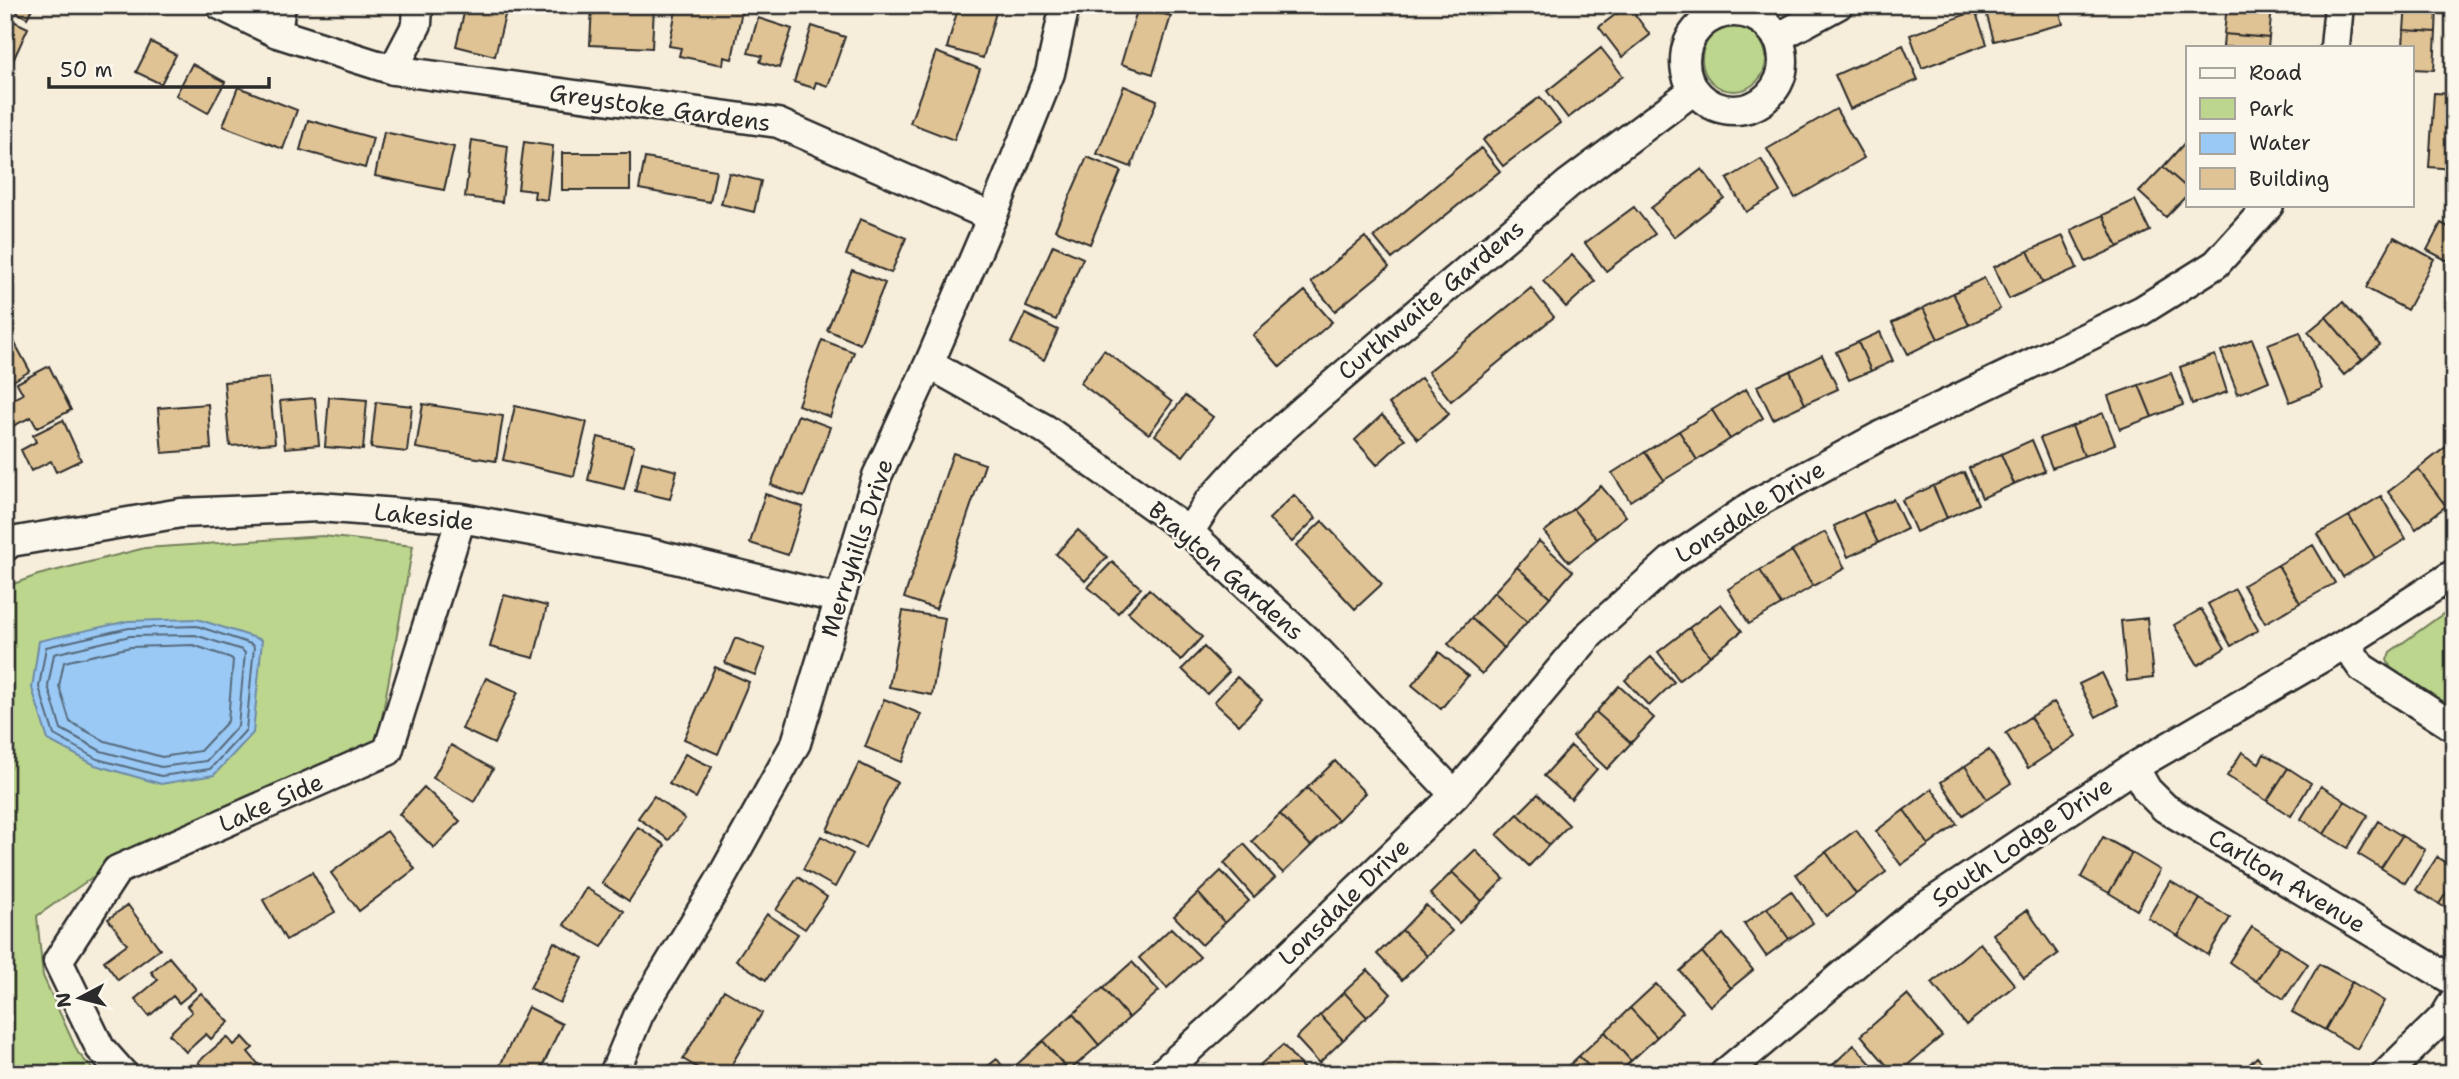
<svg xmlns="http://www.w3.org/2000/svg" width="2459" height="1079" font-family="'Shantell Sans',sans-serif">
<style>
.green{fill:#bcd68d;stroke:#74805c;stroke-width:2}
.water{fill:#9ac9f5;stroke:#6e8aa4;stroke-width:2}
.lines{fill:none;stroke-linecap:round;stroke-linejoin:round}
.shore{stroke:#576a7c;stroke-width:2}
.building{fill:#e0c394;stroke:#2b2b2b;stroke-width:2}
.street-casing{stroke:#2b2b2b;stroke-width:33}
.street{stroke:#fbf7ec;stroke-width:28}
.labels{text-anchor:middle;stroke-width:5;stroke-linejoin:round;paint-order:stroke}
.street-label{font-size:24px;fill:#2b2b2b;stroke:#fbf7ec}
</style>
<rect width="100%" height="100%" fill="#f6edda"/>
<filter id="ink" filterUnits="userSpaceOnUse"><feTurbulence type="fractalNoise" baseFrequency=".0143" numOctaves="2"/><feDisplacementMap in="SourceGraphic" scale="14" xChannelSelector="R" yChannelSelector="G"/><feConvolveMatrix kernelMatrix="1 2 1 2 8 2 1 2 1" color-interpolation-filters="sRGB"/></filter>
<g filter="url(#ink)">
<path class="green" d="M1702 59a32 32 0 1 1 64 0a32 32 0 1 1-64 0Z
M323,536L413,546L377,745L114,862L37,916L43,976L78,1053L97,1074H11L5,1058V587L38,575L145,548Z
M2454,606V713L2394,675L2387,660L2390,652Z"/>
<path class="water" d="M197,619L262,640L253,733L214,775L161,784L95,765L48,740L32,688L39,641L128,621Z"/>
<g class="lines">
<path class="shore" d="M197,626L251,644L254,647L246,730L210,769L161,776L97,759L54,735L39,687L46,647L129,628Z
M195,635L242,650L245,653L238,726L206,761L161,767L101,751L61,729L48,686L54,654L130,636Z
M193,645L231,658L233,660L228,721L200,751L162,757L105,741L70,722L59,686L64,662L131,647Z"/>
</g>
<path class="building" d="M5,5H34L27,18Z
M466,5L507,7L495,56L456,46Z
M592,5L654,6L652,48L590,45Z
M677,5H713L729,9L730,5L743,6L732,59L724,57L723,65L679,56L681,48L669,46Z
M959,5H998L983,58L947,48Z
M1628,5L1650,35L1622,57L1599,27Z
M2015,5H2058L2063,24L1994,41L1986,12Z
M2081,5H2126L2082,12Z
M2227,5L2272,6L2269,38L2224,34Z
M2406,5H2437L2436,32L2404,30Z
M1138,7L1171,16L1153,74L1121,64Z
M1975,11L1987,44L1922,68L1910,35Z
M5,17L28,28L5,78Z
M758,18L792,29L779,68L760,62L762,56L748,53Z
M812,26L845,37L828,86L816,82L814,88L794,82Z
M2404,30L2436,32L2434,70L2412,69V47H2403Z
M2224,34L2269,38L2268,47H2223Z
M151,42L176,55L161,84L136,72Z
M1903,45L1918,80L1850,109L1835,75Z
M1601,48L1623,76L1568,118L1547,91Z
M936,52L980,69L954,140L910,123Z
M192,64L225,82L208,113L176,95Z
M1124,86L1157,100L1131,167L1097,154Z
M238,87L297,110L283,149L223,126Z
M2434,93L2454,94V169L2429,167Z
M1540,97L1560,123L1503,166L1483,140Z
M1836,109L1864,158L1795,198L1767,149Z
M308,120L373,138L365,168L300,150Z
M384,132L454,147L444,190L375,176Z
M472,140L508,146L502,202L465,197Z
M2187,140L2188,141V189L2163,167Z
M524,142L553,146L547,200L534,198L535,191L518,189Z
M1481,148L1500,171L1392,259L1374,237Z
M562,153H630V190H562Z
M1087,157L1121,171L1090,244L1055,230Z
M645,158L716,170L710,202L639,189Z
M1761,159L1780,192L1746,212L1727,179Z
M2163,167L2188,189V194L2166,217L2139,192Z
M1702,169L1724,198L1674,237L1651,208Z
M729,173L761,181L754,212L721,204Z
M2135,200L2150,231L2118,247L2103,215Z
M1634,207L1655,234L1606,271L1585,243Z
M2103,215L2118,247L2086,262L2071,230Z
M860,219L906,238L891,273L846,255Z
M2441,223L2454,230V264L2427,250Z
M2063,236L2077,268L2043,283L2028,251Z
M1365,237L1389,267L1335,311L1311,282Z
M2394,237L2434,259L2407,310L2366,288Z
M1053,245L1083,258L1056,320L1026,307Z
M2028,251L2043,283L2009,299L1994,267Z
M1572,255L1595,281L1566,307L1543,281Z
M852,270L885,283L860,344L827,330Z
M1984,278L2000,309L1969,325L1953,293Z
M1531,288L1554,317L1451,401L1428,372Z
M1305,291L1332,322L1280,367L1253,335Z
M1953,293L1969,325L1938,339L1923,308Z
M2343,302L2380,345L2362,360L2326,317Z
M1923,308L1938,339L1908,354L1892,323Z
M1025,314L1058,330L1044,360L1011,343Z
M2326,317L2362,360L2344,375L2308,332Z
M1880,332L1893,361L1871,371L1858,342Z
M2300,332L2322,389L2290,402L2268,344Z
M12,338L30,371L6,385L5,342Z
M2252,339L2269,381L2238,394L2221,351Z
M822,340L854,352L830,417L798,405Z
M1858,342L1871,371L1849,380L1836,352Z
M1104,350L1172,402L1149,434L1080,383Z
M1822,355L1838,389L1805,404L1790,371Z
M2215,355L2227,392L2192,404L2180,367Z
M49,366L71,410L37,428L31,417L5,430V403L23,394L17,383Z
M1790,371L1805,404L1773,419L1757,386Z
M2171,373L2183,405L2152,417L2139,385Z
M269,378L275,443L230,446L224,382Z
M1421,378L1449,414L1418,439L1389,404Z
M2139,385L2152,417L2120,429L2108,396Z
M1746,389L1763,418L1730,439L1712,410Z
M1185,396L1213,417L1183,456L1155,435Z
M329,397L367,400L363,450L325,447Z
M315,398L319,445L285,448L280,401Z
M376,402L412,406L407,452L371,448Z
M208,404L211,449L162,453L158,408Z
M423,404L503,416L496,461L416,448Z
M515,406L587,422L574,476L503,460Z
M1712,410L1730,439L1697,460L1679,431Z
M2103,413L2115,444L2084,456L2072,426Z
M798,415L830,427L804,497L771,485Z
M1382,415L1405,439L1377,465L1355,440Z
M63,420L81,460L56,472L51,461L31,471L21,450L36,442L33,435Z
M2072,426L2084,456L2052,468L2040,438Z
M1679,431L1697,460L1664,480L1645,452Z
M598,437L634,446L624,489L588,480Z
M2032,440L2045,471L2014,484L2001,454Z
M2447,446L2454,454V499L2446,506L2418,469Z
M1645,452L1664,480L1630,501L1612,473Z
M953,453L985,464L936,609L904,598Z
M2001,454L2014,484L1982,498L1969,468Z
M642,462L677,471L670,499L635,491Z
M2418,469L2446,506L2416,529L2388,492Z
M1964,472L1978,504L1947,518L1933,486Z
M1601,486L1626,516L1597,539L1573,509Z
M1933,486L1947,518L1916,532L1902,500Z
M765,494L803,507L788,555L750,543Z
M1294,495L1316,518L1292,542L1269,519Z
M2381,496L2406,539L2375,558L2349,516Z
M1893,499L1907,529L1878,543L1863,512Z
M1573,509L1597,539L1569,562L1544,532Z
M1863,512L1878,543L1848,557L1834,526Z
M2349,516L2375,558L2343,577L2318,534Z
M1322,521L1382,584L1355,609L1296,546Z
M1078,530L1107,557L1085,581L1056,554Z
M1825,532L1845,568L1813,586L1792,551Z
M1539,541L1573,571L1550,597L1517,567Z
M2313,545L2335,583L2300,603L2278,565Z
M1792,551L1813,586L1781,605L1760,570Z
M1112,562L1141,588L1118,613L1088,587Z
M2278,565L2300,603L2265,623L2243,585Z
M1517,567L1550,597L1527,622L1494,592Z
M1760,570L1781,605L1749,624L1728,589Z
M1149,589L1202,637L1181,660L1128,612Z
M2235,589L2258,630L2231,646L2208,604Z
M1494,592L1527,622L1504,648L1471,618Z
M504,595L547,606L534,658L490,647Z
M1721,604L1742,631L1710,656L1689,628Z
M2201,609L2225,648L2198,665L2174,625Z
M903,611L945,618L932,695L889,687Z
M1471,618L1504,648L1482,674L1448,644Z
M2147,618L2153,678L2127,681L2121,621Z
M1689,628L1710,656L1679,680L1658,652Z
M735,638L765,649L755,675L725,663Z
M1204,647L1229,672L1207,694L1182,669Z
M1439,652L1468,676L1441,709L1412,685Z
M1651,657L1674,682L1649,706L1625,680Z
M715,667L749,682L718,754L684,739Z
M2102,673L2118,705L2096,717L2079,684Z
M1237,677L1262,700L1239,725L1214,702Z
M486,678L518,692L494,744L462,729Z
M1619,686L1654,718L1631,743L1596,712Z
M884,699L921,714L902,762L865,747Z
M2054,702L2076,736L2052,752L2030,717Z
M1596,712L1631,743L1607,769L1573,737Z
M2030,717L2052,752L2028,768L2006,733Z
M451,745L493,769L474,802L433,778Z
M1571,746L1597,769L1571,799L1544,776Z
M1989,750L2011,783L1987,799L1965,766Z
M2242,752L2259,763L2264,754L2288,768L2267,801L2227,776Z
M685,754L712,767L696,798L669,784Z
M1335,761L1365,793L1338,820L1307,788Z
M859,763L897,782L865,848L827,830Z
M1965,766L1987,799L1963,815L1941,782Z
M2288,768L2311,783L2291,816L2267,801Z
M2321,786L2345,801L2324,834L2301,819Z
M424,787L460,821L434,848L399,814Z
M1307,788L1338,820L1311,846L1280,814Z
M1932,789L1957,824L1929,845L1904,810Z
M1538,794L1569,825L1549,845L1518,814Z
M654,796L685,819L669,840L638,818Z
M2345,801L2368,815L2348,848L2324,834Z
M1904,810L1929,845L1901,865L1876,831Z
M1280,814L1311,846L1283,873L1252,841Z
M1518,814L1549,845L1529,866L1497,835Z
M2378,821L2402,836L2381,868L2358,854Z
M638,827L665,845L629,901L602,883Z
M1856,830L1886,872L1856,894L1826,852Z
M387,831L415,869L359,911L331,873Z
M821,836L853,854L835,887L803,869Z
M2402,836L2425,850L2405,883L2381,868Z
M2103,837L2132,853L2109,893L2081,877Z
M1244,844L1275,878L1254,897L1224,863Z
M1475,850L1504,879L1482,901L1452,872Z
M1826,852L1856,894L1826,916L1796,874Z
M2132,853L2160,870L2137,910L2109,893Z
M2437,857L2454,867V881L2439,904L2416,890Z
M1221,871L1249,901L1225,923L1198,893Z
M312,872L335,912L286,940L263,900Z
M1452,872L1482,901L1459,923L1430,894Z
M798,877L827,897L805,929L776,910Z
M2170,881L2200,899L2178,936L2148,918Z
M2454,881V913L2439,904Z
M586,888L624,911L602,947L564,925Z
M1791,891L1813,923L1789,939L1767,908Z
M1198,893L1225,923L1202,945L1174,916Z
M2200,899L2230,918L2208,955L2178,936Z
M128,905L160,949L118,980L104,961L127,944L108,919Z
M1426,905L1452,931L1427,956L1402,930Z
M1767,908L1789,939L1766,956L1744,924Z
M2027,910L2058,954L2024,978L1993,934Z
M767,914L798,934L766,980L736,960Z
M2252,927L2280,945L2256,981L2229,962Z
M1171,928L1200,957L1167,988L1139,958Z
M1402,930L1427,956L1402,980L1377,954Z
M1723,934L1753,970L1731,988L1702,952Z
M554,942L583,958L560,1003L530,988Z
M1980,943L2015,985L1966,1025L1932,983Z
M2280,945L2308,964L2284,999L2256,981Z
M1702,952L1731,988L1710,1006L1680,971Z
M169,957L196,989L179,1003L173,996L149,1016L135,999L158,980L151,972Z
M1132,962L1159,991L1129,1018L1103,988Z
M2319,964L2352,982L2325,1030L2292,1012Z
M1368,970L1391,994L1367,1017L1344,992Z
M2352,982L2384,1001L2357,1049L2325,1030Z
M1656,984L1683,1012L1657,1037L1630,1008Z
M1103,988L1129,1018L1099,1045L1073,1014Z
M724,990L762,1013L726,1074H708L683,1059Z
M1344,992L1367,1017L1343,1040L1320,1015Z
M201,993L229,1022L211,1039L206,1034L186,1052L169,1034L192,1012L187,1006Z
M1907,995L1942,1036L1897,1074H1894L1861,1035Z
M528,1007L562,1024L539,1074H496Z
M1630,1008L1657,1037L1631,1061L1605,1032Z
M1073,1014L1099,1045L1069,1071L1043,1041Z
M1320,1015L1343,1040L1319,1063L1296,1038Z
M1605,1032L1631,1061L1618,1074H1596L1579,1056Z
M227,1037L234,1045L243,1037L253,1048L248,1052L264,1071L270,1065L278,1074H208L198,1062Z
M1043,1041L1069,1071L1066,1074H1019L1013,1068Z
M1283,1045L1308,1074H1260L1255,1069Z
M1854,1045L1880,1074H1823Z
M1579,1056L1596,1074H1560Z
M2257,1057L2272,1074H2239Z
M997,1059L1009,1074H978Z"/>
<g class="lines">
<g class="street-casing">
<path id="street" d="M220,5L277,33L393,70L778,123L992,217
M1685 61a49 49 0 1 1 98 0a49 49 0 1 1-98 0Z
M277,33L281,5
M1777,38L1838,5
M2335,47L2339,5
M393,70L417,24L418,5
M929,364L1045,429L1189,532L1319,652L1455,795
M1189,532L1208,503L1246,461L1317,398L1568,184L1694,90
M5,547L11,542L181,513L319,507L461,518L646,552L840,599
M2345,644L2362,668L2454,727
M2134,767L2147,790L2165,808L2454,981
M123,1074L100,1048L58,961L117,870L388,751L461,518
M614,1074L639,1014L719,882L796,743L877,476L929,364L992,217L1050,73L1065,5
M1161,1074L1245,998L1455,795L1590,634L1671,561L1756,503L1880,436L2141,311L2216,264L2269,205
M1724,1074L1916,913L2134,767L2345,644L2454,574
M2386,1074L2445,1016L2454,1001"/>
</g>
<use href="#street" class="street"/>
</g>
</g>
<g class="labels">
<g class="street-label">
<text transform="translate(660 108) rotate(8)" y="8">Greystoke Gardens</text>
<text transform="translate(1431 300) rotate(-40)" y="8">Curthwaite Gardens</text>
<text transform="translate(1750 512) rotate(-32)" y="8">Lonsdale Drive</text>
<text transform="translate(424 517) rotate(6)" y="8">Lakeside</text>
<text transform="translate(857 548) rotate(-72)" y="8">Merryhills Drive</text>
<text transform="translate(1226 571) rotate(41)" y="8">Brayton Gardens</text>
<text transform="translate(271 803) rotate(-24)" y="8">Lake Side</text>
<text transform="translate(2022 842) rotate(-34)" y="8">South Lodge Drive</text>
<text transform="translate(2287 881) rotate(31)" y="8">Carlton Avenue</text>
<text transform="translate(1344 902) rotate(-44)" y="8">Lonsdale Drive</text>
</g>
</g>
<rect width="2459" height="1079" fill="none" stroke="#fbf7ec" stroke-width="28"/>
<rect x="14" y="14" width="2431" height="1051" fill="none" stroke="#2b2b2b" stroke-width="2.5" filter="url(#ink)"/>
<rect x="2186" y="46" width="228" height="161" fill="#fbf7ec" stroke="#a8a59f" stroke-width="2"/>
<rect x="2200" y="68" width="35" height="10" fill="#fbf7ec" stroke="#a8a59f" stroke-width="2"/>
<text x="2249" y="80" font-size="21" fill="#2b2b2b">Road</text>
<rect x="2200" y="98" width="35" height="21" fill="#bcd68d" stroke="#a8a59f" stroke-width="2"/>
<text x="2249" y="116" font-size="21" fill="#2b2b2b">Park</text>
<rect x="2200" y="133" width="35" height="21" fill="#9ac9f5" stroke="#a8a59f" stroke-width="2"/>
<text x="2249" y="150" font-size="21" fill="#2b2b2b">Water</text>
<rect x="2200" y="168" width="35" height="21" fill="#e0c394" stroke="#a8a59f" stroke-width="2"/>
<text x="2249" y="186" font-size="21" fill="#2b2b2b">Building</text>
<g transform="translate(80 998) rotate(263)" stroke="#fbf7ec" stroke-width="5" paint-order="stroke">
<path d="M0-5L12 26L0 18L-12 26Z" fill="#2b2b2b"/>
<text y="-10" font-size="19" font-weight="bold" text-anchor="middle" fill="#2b2b2b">N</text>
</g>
<path d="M49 77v10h220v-10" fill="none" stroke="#2b2b2b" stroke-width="3.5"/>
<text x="60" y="77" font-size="21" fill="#2b2b2b" stroke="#fbf7ec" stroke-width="5" paint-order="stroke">50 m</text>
</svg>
